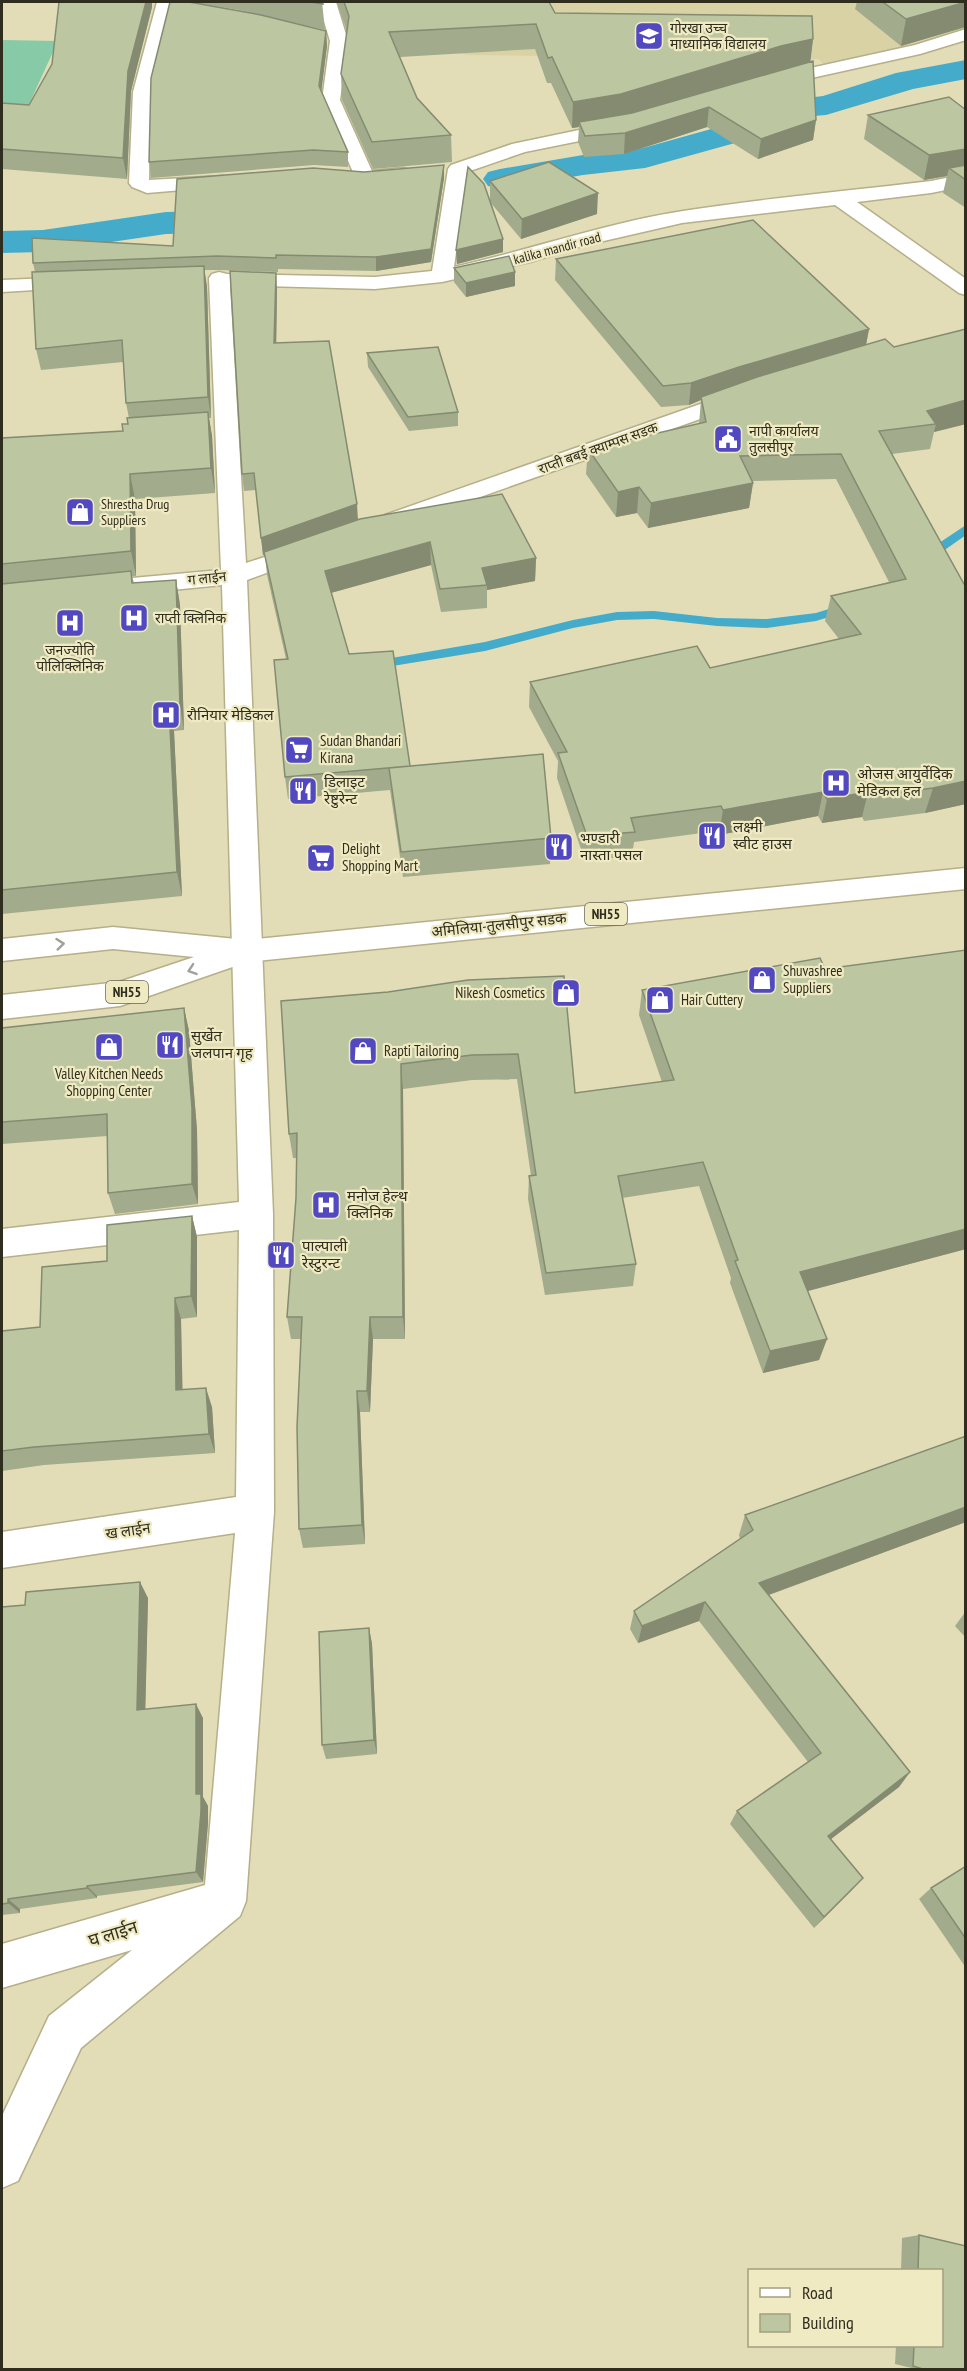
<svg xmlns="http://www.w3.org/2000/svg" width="967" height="2371" font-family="'PT Sans Narrow','Noto Sans Devanagari',sans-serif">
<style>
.built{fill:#d8d2a4}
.green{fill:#87caa7}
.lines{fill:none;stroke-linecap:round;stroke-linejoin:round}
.stream{fill:#44acca;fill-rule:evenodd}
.canal{fill:#44acca;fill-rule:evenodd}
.minor-casing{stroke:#b5af8a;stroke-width:3}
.primary-casing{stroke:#b5af8a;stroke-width:3}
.minor{fill:#fff;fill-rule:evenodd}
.primary{fill:#fff;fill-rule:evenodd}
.wall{fill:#a2ab8b;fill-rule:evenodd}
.shaded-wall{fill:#848b71}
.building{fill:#bcc7a2;stroke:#848b71;stroke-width:1.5}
.oneway{stroke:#a1a09a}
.labels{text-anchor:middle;stroke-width:4.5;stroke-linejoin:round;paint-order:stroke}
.far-poi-label{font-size:14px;fill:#2f2d1e;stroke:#f0eac3;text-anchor:start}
.far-street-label{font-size:14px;fill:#2f2d1e;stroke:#f0eac3}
.shield{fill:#f0eac3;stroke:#696650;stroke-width:1.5}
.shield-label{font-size:14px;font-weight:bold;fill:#2f2d1e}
.poi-label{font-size:15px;fill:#2f2d1e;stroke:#f0eac3;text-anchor:start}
.street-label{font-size:15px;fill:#2f2d1e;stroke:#f0eac3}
.near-street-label{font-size:18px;fill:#2f2d1e;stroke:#f0eac3}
</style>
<rect width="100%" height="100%" fill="#e2ddb7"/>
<path class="built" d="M334,2H965L966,32L937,41L825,65L818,59L468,55L441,49L348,42Z"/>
<path class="green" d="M2,40L58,41L25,113L2,112Z"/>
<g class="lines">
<path class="stream" d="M966,525V535L929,561H921V555Z
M848,603L852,604L854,607L852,610L816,621L767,628L717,626L654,619L617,620L573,628L485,651L374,669L368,665L374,661L485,642L573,620L617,612L654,611L717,618L767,619L816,613Z"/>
<path class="canal" d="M966,60V79L913,89L826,115L800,117L753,138L645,168L583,175L500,189L488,186L483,179L488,172L500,169L583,155L643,148L729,124L782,101L823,96L896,73Z
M256,210L269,213L274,221L269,229L256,232L166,234L43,252L2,253V231L43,230L166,212Z"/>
<g class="minor-casing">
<path id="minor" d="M157,2H171L173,4L151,92L149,180L223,176L230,178L233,182L230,186L147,193L132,187L129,183L133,92Z
M318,2H336L348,41L340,100L372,171L403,168L410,170L413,174L410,178L365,183L358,181L355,177L322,100L330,41Z
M966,29V40L920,54L771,87L765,86L762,82L765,78L915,45Z
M622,121L629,123L631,127L629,131L525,152L467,172L454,267C530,250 605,223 683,211C766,198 848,191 931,181L966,174V186L931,193L857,202L966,279V295L959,293L835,205L682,223L582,246L530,262L442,282L375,289L230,285L246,563L307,543L316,545L319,550L316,555L247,580L273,1214L274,1512L246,1901L240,1916L81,2048L18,2181L2,2188V2116L49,2016L132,1950L2,1988V1944L205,1885L235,1533L2,1568V1532L236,1497L239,1230L2,1257V1229L239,1202L222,585L132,594L123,592L120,586L123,580L132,578L221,570L209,278L212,274L219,272L227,274L375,277L432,271L448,169L451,165L512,144Z
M78,277L85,279L88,283L85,287L2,292V280Z
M743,389L751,391L754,396L751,401L401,525L393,527L385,525L381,520L385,515Z"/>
</g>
<g class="primary-casing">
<path id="primary" d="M966,868V889L247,962L120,1006L2,1019V995L119,982L194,957L113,949L2,961V939L113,927L247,940Z"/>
</g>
<use href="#minor" class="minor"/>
<use href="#primary" class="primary"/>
</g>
<path class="wall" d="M190,2H322L325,30L269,17L326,31L327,46L321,92L348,152V167L314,165L151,178L149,162ZM191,2L239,10L259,14Z
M337,2H549L555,13L813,39L810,61L816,120L813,140L758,159L707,127L624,154L584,157L578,142L579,127L572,128L551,83H547L535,49L400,57L417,98L451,135L452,162L373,169L342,100L341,74L347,31Z
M857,2H966V27L901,46L855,9Z
M152,7L131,91L127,179L2,169V103L29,105Z
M966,110V208L943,193L947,176L924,180L864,139L868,115Z
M444,165V178L431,262L376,271L278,269V272L219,270H204L207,287L211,418H209L212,436L215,493L135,499L136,576H132L134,583L176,580L180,605L184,730L174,731L182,896L2,914V438L123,431L128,424L129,418L126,403L123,362L41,370L36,349L35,272L33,263L173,246L364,172Z
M490,181L597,214L521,239L490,202L503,252L457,264L456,250L490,200Z
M556,259L869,329L866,345L894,347L966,329V424L934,432L930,449L892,454L964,584H966V804L925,813L864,821L862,817L822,823L818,816L719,835L717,831L634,842L632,856L585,861L557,778L558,761L529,707L530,682L710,668L839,639L825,621L831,596L889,582L836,479L752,481L753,483L749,508L648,528L637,513L616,517L586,474L588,449L699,424L701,400L689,405L661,407L555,280Z
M454,268L515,286L466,297L454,282Z
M277,289L276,343L358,519L536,558L535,581L487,590V608L441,612L431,565L331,593L349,654L410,766L551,838L550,864L403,877L390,790L288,799L285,777L286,659L267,575L265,554L263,555L256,490L244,491L242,474Z
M367,353L458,412V426L409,431L368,367Z
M966,950V1249L807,1291L827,1339L819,1360L763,1373L730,1283L731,1278L699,1186L622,1198L636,1264L633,1286L545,1295L528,1199L529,1176H531L517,1079L472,1080L403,1089L405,1339H373L370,1412H360L365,1544L303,1548L299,1529L301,1339H291L287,1317L296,1198L297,1158H293L289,1134L388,992L468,980L575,1093L662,1082L639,1015L642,990L825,969Z
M184,1008L189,1031L197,1130L198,1204L115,1214L108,1193L107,1136L2,1144V1028Z
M192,1216L197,1237V1317L181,1319L182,1390L212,1407L215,1453L44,1465L2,1471V1331L40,1327L107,1261Z
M966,1436V1522L769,1595L910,1772L899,1787L831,1839L863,1878L814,1928L730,1824L737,1811L808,1762L699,1621L638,1643L630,1629L634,1611L740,1539L739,1535L745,1515Z
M148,1598L145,1709L203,1718V1797L208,1806V1823L203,1882L97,1896V1898L20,1909V1913L2,1915V1607Z
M966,1611V1638L955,1626Z
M369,1628L372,1644L377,1754L326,1759L322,1745Z
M966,1866V1968L919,1899L931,1888Z
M919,2235L966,2246V2370H920L895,2364L896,2346H942V2271H901L902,2238Z"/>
<path class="shaded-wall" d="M146,2H152V7L131,91L127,179L123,158L128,71Z
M966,2L965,27L901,46L906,19Z
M326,31L327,46L320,101L319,86Z
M813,39L810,65L619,120L579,122V127L572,128L573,102L781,46Z
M709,107L707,127L624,154L625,133Z
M816,120L813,140L758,159L761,139Z
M966,149V173L949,168L947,176L924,180L929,155Z
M444,165V178L431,262L376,271V257Z
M598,193L597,214L521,239L522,219Z
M503,239V252L457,264L456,250Z
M204,266L207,287L211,418L208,397Z
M515,272V286L466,297V283Z
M276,273L277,289L276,360L274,343Z
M869,329L865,350L701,397V400L689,405L691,383L739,367Z
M966,400V424L934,432L936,424L927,411Z
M208,412L212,436L215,493L211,468Z
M130,474L135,499L136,576L131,551Z
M753,483L749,508L648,528L651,503Z
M639,487L637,513L616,517L618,492Z
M357,504L358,521L263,555L261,538Z
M430,542L431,565L327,594L325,571Z
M536,558L535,581L487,590V585L482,568Z
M176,580L180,605L184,730L180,706Z
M169,707L174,731L182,896L177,872Z
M966,781V804L925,813L933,788Z
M823,792L818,816L719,835L723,810Z
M868,792L862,817L822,823L827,799Z
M184,1008L189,1031L197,1130L198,1204L192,1184Z
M401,1064L403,1089L405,1339L403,1317Z
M192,1216L197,1237V1317L191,1296Z
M966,1229V1249L793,1295L800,1272Z
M175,1298L181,1319L183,1410L176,1390Z
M370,1317L373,1339L370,1412L367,1391Z
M827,1339L819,1360L763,1373L770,1351Z
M206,1388L212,1407L215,1453L209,1434Z
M357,1391L360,1412L365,1544L362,1525Z
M966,1507V1522L752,1601L759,1583Z
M140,1582L148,1598L145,1724L137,1710Z
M705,1602L699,1621L638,1643L642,1626Z
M369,1628L372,1644L377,1754L374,1740Z
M196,1704L203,1718V1797L208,1806V1823L203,1882L196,1872Z
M910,1772L899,1787L818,1849L828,1836Z
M863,1878L852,1890L814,1928L824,1917Z
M87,1886L97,1896V1898L87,1888Z
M8,1899L20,1909V1913L8,1903Z"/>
<path class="building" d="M59,2H146L128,71L123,158L2,149V103L29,105L52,64Z
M170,2H189L261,15L326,31L319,86L348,152L313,150L149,162L151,78Z
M311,2H322L323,4Z
M344,2H549L555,13L812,16L813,39L781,46L621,94L573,102L552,57L548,58L536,24L389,32L417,98L451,135L372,142L341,74L349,16Z
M883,2H966L906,19Z
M813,61L816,120L761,139L709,107L625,133L585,136L579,122L632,113Z
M949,97L966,110V149L929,155L868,115Z
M549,162L598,193L522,219L490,181Z
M444,165L431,249L376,257L276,255V258L217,256L33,263L32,238L173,246L177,179L313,168L364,172Z
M966,165V180L949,168Z
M468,167L484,184L503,239L456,250Z
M753,220L869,329L739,367L691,383L663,386L556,259Z
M509,256L515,272L466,283L454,268Z
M204,266L208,397L126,403L122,340L36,349L32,272Z
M230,271L276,273L274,343L329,341L357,504L261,538L254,473L242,474Z
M966,329V400L927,411L936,424L879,431L964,584H966V781L933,788L871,796L868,792L827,799L823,792L723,810L721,806L631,818L635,832L587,836L558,753L567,752L530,682L697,646L710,668L861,634L831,596L906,579L841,454L740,456L753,483L651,503L639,487L618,492L588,449L706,422L701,397L757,377L885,339L894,347Z
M438,347L458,412L408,417L367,353Z
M208,412L211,468L130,474L131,551L2,564V438L123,431L122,424H128L127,418Z
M502,494L536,558L482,568L487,585L440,589L430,542L325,571L349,654L393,651L410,766L285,777L274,660L288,659L264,552L360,519Z
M131,571L132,583L176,580L180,706L169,707L177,872L2,890V584Z
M543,754L551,838L401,852L389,768Z
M966,950V1229L800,1272L827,1339L770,1351L735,1261L738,1260L703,1162L618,1176L636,1264L546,1273L529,1176L536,1175L518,1054L472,1055L401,1064L403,1317H370L367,1391H357L362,1525L299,1529L297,1427L302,1317H287L296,1198L297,1133L289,1134L281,1001L388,992L468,980L564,976L575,1093L674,1080L642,990L820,958L825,969Z
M184,1008L192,1108V1184L108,1193L107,1114L2,1122V1028Z
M192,1216L191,1296L175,1298L176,1390L206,1388L209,1434L34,1447L2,1451V1331L40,1327L42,1267L107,1261V1225Z
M966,1436V1507L759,1583L910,1772L828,1836L863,1878L824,1917L737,1811L821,1753L705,1602L642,1626L634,1611L753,1530L745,1515Z
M140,1582L137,1710L196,1704V1794H201V1811L196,1872L87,1886V1888L8,1899V1903L2,1904V1607L25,1605L26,1592Z
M369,1628L374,1740L322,1745L319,1632Z
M966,1866V1939L931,1888Z
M919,2235L966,2246V2370H926L913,2366L914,2346H942V2271H918Z"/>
<defs><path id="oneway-chevron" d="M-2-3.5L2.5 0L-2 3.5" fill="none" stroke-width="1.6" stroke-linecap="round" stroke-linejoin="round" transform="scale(1.5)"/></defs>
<g class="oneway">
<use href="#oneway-chevron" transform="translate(60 944) rotate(-6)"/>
<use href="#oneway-chevron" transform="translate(192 970) rotate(161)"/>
</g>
<defs>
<g id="school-square" transform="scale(1.5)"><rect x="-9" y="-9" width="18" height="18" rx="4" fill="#5249c0" stroke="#f0eac3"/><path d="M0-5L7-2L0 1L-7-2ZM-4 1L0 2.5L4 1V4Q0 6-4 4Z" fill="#fff"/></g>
<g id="civic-square" transform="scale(1.5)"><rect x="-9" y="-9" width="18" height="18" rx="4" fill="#5249c0" stroke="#f0eac3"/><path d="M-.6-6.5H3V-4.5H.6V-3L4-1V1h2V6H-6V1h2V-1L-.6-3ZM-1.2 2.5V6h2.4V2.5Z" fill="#fff"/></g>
<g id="shop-square" transform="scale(1.5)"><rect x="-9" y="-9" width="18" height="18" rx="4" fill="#5249c0" stroke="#f0eac3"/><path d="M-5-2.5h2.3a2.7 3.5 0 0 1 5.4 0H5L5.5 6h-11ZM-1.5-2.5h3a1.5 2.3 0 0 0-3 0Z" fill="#fff"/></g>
<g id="hospital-square" transform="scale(1.5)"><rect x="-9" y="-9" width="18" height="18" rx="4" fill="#5249c0" stroke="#f0eac3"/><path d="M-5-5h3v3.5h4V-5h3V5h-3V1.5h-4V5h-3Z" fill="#fff"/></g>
<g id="supermarket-square" transform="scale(1.5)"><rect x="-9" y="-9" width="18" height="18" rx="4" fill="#5249c0" stroke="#f0eac3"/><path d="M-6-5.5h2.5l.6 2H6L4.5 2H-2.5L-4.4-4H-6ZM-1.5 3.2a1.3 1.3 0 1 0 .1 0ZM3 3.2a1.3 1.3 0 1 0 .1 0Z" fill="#fff"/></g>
<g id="restaurant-square" transform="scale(1.5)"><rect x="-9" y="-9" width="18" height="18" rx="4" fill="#5249c0" stroke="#f0eac3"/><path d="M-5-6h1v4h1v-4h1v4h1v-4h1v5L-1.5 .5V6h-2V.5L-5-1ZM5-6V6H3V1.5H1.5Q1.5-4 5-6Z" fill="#fff"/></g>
</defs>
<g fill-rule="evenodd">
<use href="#school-square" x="649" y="36"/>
<use href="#civic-square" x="728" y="439"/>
<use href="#shop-square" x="80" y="512"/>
<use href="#hospital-square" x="134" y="618"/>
<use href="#hospital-square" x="70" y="623"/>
<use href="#hospital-square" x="166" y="715"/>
<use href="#supermarket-square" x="299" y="750"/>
<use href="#hospital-square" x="836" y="783"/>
<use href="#restaurant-square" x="303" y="791"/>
<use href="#restaurant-square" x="712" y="836"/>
<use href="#restaurant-square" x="559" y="847"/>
<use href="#supermarket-square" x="321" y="858"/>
<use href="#shop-square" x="762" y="980"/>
<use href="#shop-square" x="566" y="993"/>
<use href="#shop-square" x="660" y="1000"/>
<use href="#restaurant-square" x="170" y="1045"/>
<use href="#shop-square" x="109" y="1047"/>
<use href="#shop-square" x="363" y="1051"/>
<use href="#hospital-square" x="326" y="1205"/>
<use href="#restaurant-square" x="281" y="1255"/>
</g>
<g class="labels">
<g class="far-poi-label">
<text x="670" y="33">गोरखा उच्च<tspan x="670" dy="16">माध्यामिक विद्यालय</tspan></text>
<text x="749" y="436">नापी कार्यालय<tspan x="749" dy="16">तुलसीपुर</tspan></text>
<text x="101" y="509">Shrestha Drug<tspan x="101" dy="16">Suppliers</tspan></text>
<text x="155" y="623">राप्ती क्लिनिक</text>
<text x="70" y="655" text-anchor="middle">जनज्योति<tspan x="70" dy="16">पोलिक्लिनिक</tspan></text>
</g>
<g class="far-street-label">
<text transform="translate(557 248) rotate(-15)" y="5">kalika mandir road</text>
<text transform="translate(598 448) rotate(-20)" y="5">राप्ती बबई क्याम्पस सडक</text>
<text transform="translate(207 578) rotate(-6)" y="5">ग लाईन</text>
</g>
<g class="shield">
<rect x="585" y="903" width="42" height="22" rx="4.5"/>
<rect x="106" y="981" width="42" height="22" rx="4.5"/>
</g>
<g class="shield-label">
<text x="606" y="919">NH55</text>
<text x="127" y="997">NH55</text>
</g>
<g class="poi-label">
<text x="187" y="720">रौनियार मेडिकल</text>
<text x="320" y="746">Sudan Bhandari<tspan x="320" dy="17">Kirana</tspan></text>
<text x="857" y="779">ओजस आयुर्वेदिक<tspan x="857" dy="17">मेडिकल हल</tspan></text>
<text x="324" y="787">डिलाइट<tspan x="324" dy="17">रेष्टुरेन्ट</tspan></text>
<text x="733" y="832">लक्ष्मी<tspan x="733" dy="17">स्वीट हाउस</tspan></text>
<text x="580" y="843">भण्डारी<tspan x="580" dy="17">नास्ता पसल</tspan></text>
<text x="342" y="854">Delight<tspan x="342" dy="17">Shopping Mart</tspan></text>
<text x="783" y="976">Shuvashree<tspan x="783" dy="17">Suppliers</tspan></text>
<text x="545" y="998" text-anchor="end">Nikesh Cosmetics</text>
<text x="681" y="1005">Hair Cuttery</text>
<text x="191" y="1041">सुर्खेत<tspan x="191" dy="17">जलपान गृह</tspan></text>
<text x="384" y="1056">Rapti Tailoring</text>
<text x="109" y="1079" text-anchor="middle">Valley Kitchen Needs<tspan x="109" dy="17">Shopping Center</tspan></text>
<text x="347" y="1201">मनोज हेल्थ<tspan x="347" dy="17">क्लिनिक</tspan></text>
<text x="302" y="1251">पाल्पाली<tspan x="302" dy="17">रेस्टुरन्ट</tspan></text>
</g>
<g class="street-label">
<text transform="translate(499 925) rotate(-6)" y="5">अमिलिया-तुलसीपुर सडक</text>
<text transform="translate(128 1531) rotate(-8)" y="5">ख लाईन</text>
</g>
<g class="near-street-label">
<text transform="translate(113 1934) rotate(-17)" y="6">घ लाईन</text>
</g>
</g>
<rect width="967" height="2371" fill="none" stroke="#2f2d1e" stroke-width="6"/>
<rect x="748" y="2269" width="195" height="78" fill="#f0eac3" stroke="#a39e81" stroke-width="1.5"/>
<rect x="760" y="2288" width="30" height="9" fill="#ffffff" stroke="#a39e81" stroke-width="1.5"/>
<text x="802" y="2299" font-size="18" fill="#2f2d1e">Road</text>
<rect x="760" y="2314" width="30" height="18" fill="#bcc7a2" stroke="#a39e81" stroke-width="1.5"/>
<text x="802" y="2329" font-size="18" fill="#2f2d1e">Building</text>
</svg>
